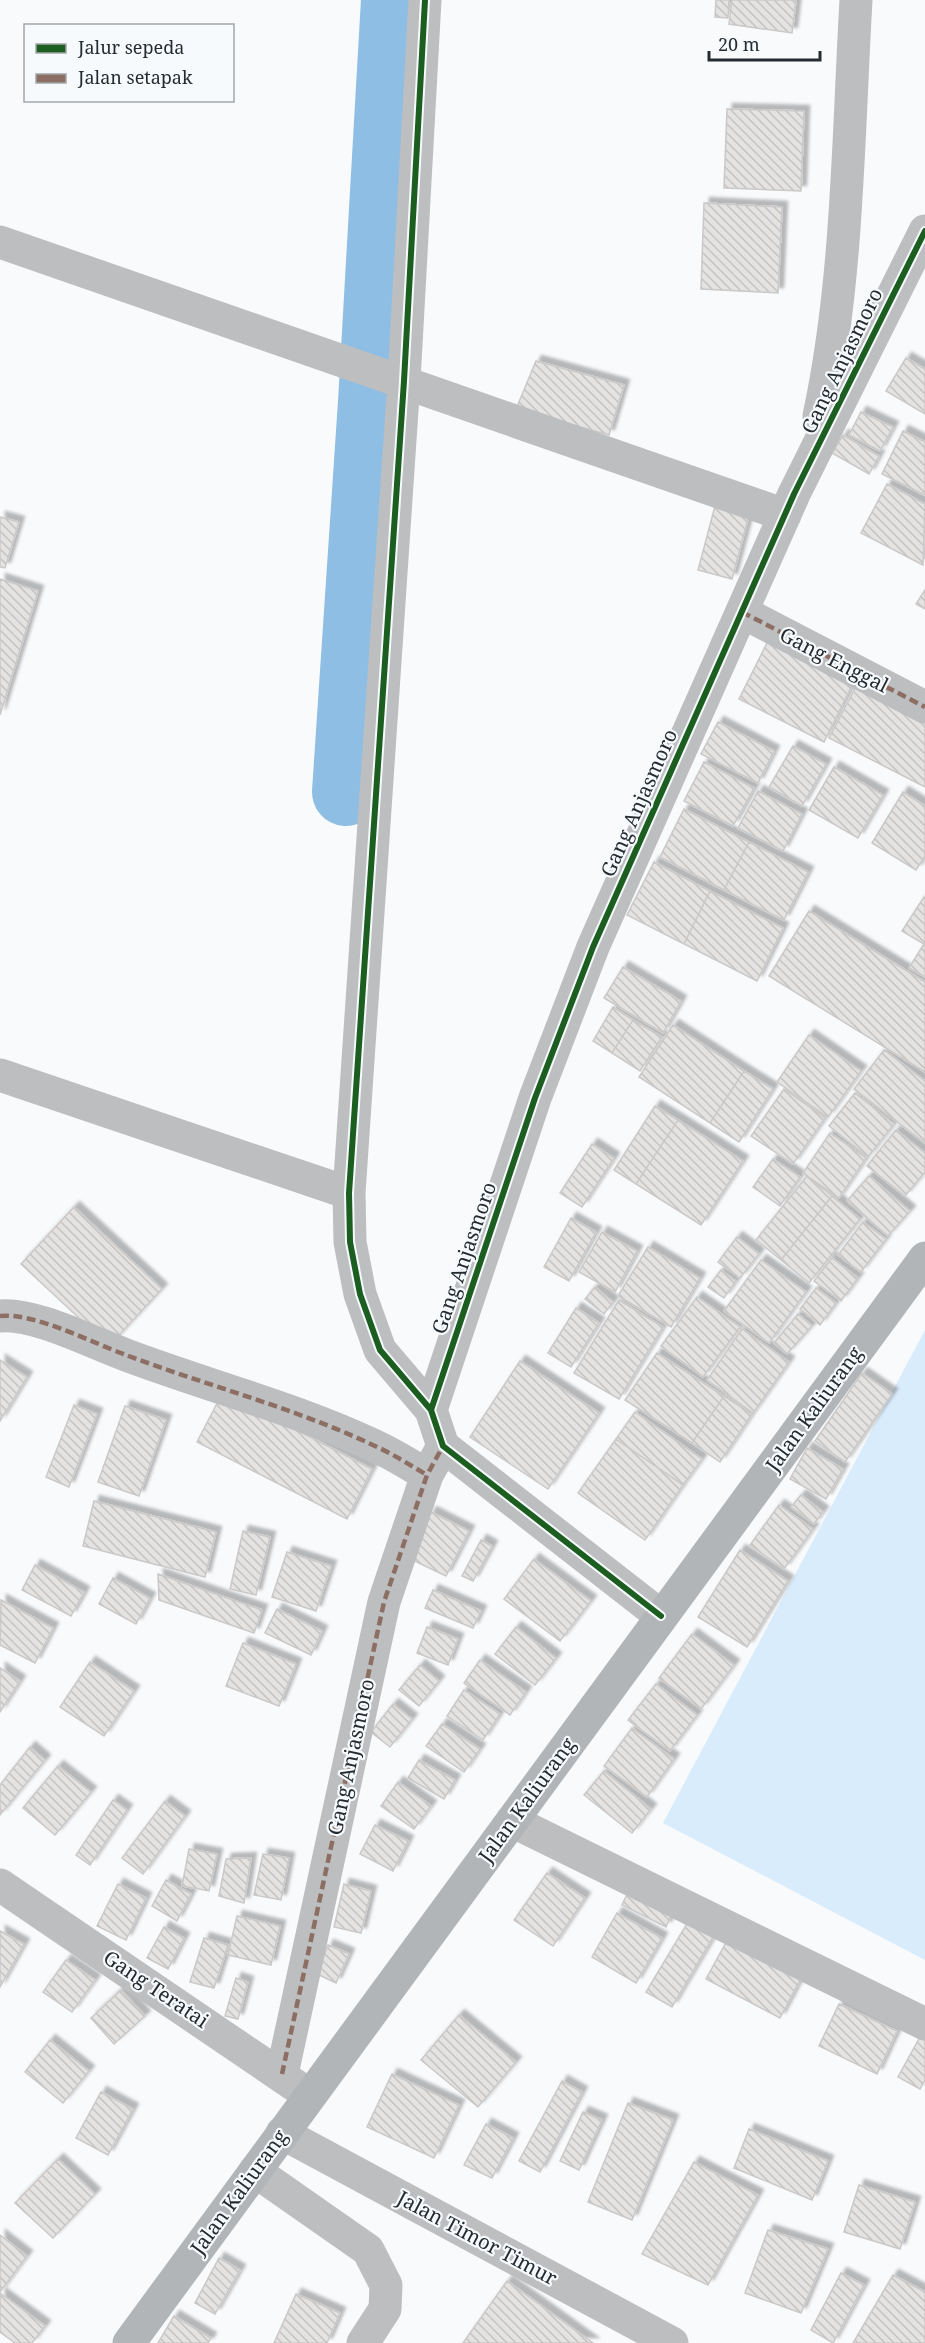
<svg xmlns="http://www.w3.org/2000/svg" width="925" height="2343" font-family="'Noto Serif',serif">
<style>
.park{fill:#d9ecfc}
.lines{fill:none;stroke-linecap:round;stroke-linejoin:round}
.river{stroke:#8fbee4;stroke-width:68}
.building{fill:url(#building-back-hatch);stroke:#cbc9c8;stroke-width:1.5;filter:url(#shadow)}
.minor{stroke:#bcbec0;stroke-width:33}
.tertiary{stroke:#bcbec0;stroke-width:33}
.primary{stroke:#b2b5b8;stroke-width:33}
.quiet{stroke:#8d6e63;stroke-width:4.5;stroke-dasharray:9 4.5;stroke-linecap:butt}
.cycleway-casing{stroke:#f7fafd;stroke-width:10}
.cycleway{stroke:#1b5e20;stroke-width:6}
.labels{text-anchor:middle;stroke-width:4.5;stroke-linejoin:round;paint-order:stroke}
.street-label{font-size:20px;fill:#252b2f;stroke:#f7fafd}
</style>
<defs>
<pattern id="building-back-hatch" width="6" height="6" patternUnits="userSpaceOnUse" patternTransform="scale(1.5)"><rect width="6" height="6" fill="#e5e3e2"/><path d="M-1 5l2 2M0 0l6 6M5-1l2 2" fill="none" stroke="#c4c3c2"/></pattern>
<filter id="shadow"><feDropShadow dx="5.5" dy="-5.5" stdDeviation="1.5" flood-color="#0004"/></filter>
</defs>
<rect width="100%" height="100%" fill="#f8fafc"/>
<path class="park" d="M925,1330V1960L663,1823Z"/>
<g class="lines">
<path class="river" d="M346,792L372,402L395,0"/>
</g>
<path class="building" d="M716,0H729L728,18L715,17Z
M732,0H796L792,33L729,24Z
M727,109L804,111L801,191L724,188Z
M704,203L782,207L778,293L701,289Z
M906,358L925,369V414L886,391Z
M536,361L624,385L609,435L516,409Z
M861,412L893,427L880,451L849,435Z
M903,431L925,442V495L882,474Z
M843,435L879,456L869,474L832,453Z
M887,484L925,504L923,565L861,533Z
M715,506L749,515L732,579L698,570Z
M0,517L19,522L5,568L0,567Z
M0,579L38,591L0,715Z
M925,590V609L916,604Z
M770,637L855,679L824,742L739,699Z
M859,681L925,715V787L829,738Z
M718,722L774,751L758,783L701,754Z
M793,746L826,764L802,806L769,787Z
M704,762L754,788L733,826L684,801Z
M834,767L883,795L858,838L809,810Z
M758,791L802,814L783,851L738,828Z
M903,792L925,806V856L916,870L872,843Z
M684,809L749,842L724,890L660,857Z
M749,842L808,872L784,920L724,890Z
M654,862L710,891L684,944L627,915Z
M710,891L783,928L757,981L684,944Z
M924,897H925V977L909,968L924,944L902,931Z
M809,911L925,982V1072L769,976Z
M623,967L681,1001L663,1033L604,998Z
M613,1007L633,1020L612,1053L593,1041Z
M633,1020L662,1037L640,1071L612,1053Z
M673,1025L744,1071L710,1123L639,1077Z
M809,1035L861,1071L828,1117L777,1082Z
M884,1050L925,1081V1143L854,1089Z
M744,1071L773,1089L739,1142L710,1123Z
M784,1089L825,1118L793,1164L751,1136Z
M855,1093L894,1124L868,1157L829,1126Z
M655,1106L678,1120L636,1184L614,1170Z
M678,1120L743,1161L701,1225L636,1184Z
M896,1130L925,1153V1172L905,1196L867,1166Z
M830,1133L866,1158L839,1198L803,1173Z
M592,1144L614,1158L582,1207L560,1193Z
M773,1159L800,1177L780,1206L753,1187Z
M807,1176L832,1196L781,1260L756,1240Z
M869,1176L910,1211L888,1236L847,1201Z
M832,1196L860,1219L809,1283L781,1260Z
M74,1207L162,1289L109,1346L21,1264Z
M571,1218L596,1232L569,1281L544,1267Z
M863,1222L886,1239L861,1272L838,1255Z
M602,1232L637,1251L615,1292L579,1272Z
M737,1237L759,1254L740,1278L718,1262Z
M648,1247L700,1278L671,1327L618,1296Z
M832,1258L858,1278L841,1301L814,1281Z
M761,1260L806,1292L769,1343L724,1311Z
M721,1270L736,1281L724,1298L708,1287Z
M595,1287L613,1302L604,1314L585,1299Z
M816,1288L836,1303L820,1325L800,1309Z
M697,1297L740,1327L703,1377L661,1346Z
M619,1300L663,1327L619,1399L574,1373Z
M576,1308L599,1323L571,1367L548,1353Z
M798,1314L812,1326L787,1354L774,1343Z
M742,1329L789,1362L753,1413L707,1380Z
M657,1353L724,1396L692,1443L625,1400Z
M0,1360L27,1377L0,1421Z
M520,1361L599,1413L548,1489L470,1437Z
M862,1373L892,1394L845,1462L815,1441Z
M223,1392L372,1469L347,1519L197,1442Z
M724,1396L752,1414L720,1462L692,1443Z
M74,1405L97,1414L69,1487L46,1477Z
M125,1406L166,1420L139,1496L98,1482Z
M635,1412L702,1459L683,1485L616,1439Z
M616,1439L683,1485L645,1540L578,1493Z
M807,1448L843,1469L826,1499L790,1479Z
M801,1495L823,1512L814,1524L791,1507Z
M94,1501L216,1532L205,1577L83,1546Z
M779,1505L813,1529L784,1569L750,1545Z
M431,1512L469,1531L446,1576L408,1558Z
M243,1531L270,1537L256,1595L230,1589Z
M481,1540L492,1546L473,1581L462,1576Z
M740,1550L788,1581L747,1647L698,1617Z
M287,1552L331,1566L316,1611L272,1597Z
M534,1559L591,1601L560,1641L504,1599Z
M35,1565L84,1592L71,1616L22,1590Z
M158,1574L262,1610L254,1633L159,1600Z
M113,1578L150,1598L136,1624L99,1604Z
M433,1590L481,1611L473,1628L425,1608Z
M1,1600L53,1628L35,1663L0,1645Z
M277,1609L322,1631L311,1655L265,1633Z
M427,1627L458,1639L448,1665L417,1653Z
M516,1627L556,1658L535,1685L495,1654Z
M692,1634L734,1665L701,1709L659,1678Z
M243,1643L296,1664L279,1706L226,1686Z
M480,1660L526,1692L510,1715L464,1683Z
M90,1662L134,1691L104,1736L60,1707Z
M420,1665L439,1681L419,1706L399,1690Z
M0,1668L20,1681L0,1712Z
M656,1684L697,1715L670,1751L628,1720Z
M464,1690L500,1714L483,1740L447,1716Z
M393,1704L412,1719L390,1747L371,1732Z
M442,1724L480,1749L464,1772L426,1746Z
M632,1728L674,1759L647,1797L604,1766Z
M30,1747L45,1760L0,1815V1785Z
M419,1760L455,1780L444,1799L408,1778Z
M58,1766L91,1792L55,1835L23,1808Z
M604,1771L651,1809L632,1833L584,1795Z
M398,1782L431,1806L414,1829L381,1806Z
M113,1800L127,1810L90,1865L76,1855Z
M165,1801L185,1816L143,1874L122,1858Z
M375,1825L408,1841L393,1871L360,1854Z
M189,1849L217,1854L209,1891L182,1886Z
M263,1854L289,1858L281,1900L254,1895Z
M251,1858L244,1903L219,1896L226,1859Z
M547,1873L585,1898L553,1946L514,1920Z
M166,1880L191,1894L177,1921L152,1906Z
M118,1884L146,1898L126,1940L97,1926Z
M344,1884L371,1891L361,1933L334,1927Z
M630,1888L674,1909L666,1927L622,1905Z
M694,1912L719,1927L672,2007L646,1992Z
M617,1913L662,1938L636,1983L592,1957Z
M237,1916L280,1926L271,1965L228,1955Z
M164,1927L184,1938L168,1969L147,1958Z
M0,1931L24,1944L0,1987Z
M729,1937L802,1976L780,2018L706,1979Z
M204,1938L228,1945L214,1988L190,1982Z
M328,1945L349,1954L336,1983L317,1974Z
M66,1960L95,1980L72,2012L43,1992Z
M236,1978L248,1982L238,2019L225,2016Z
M121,1990L145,2016L114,2044L91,2018Z
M839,2004L897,2031L877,2074L819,2046Z
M459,2015L516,2062L478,2107L421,2060Z
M921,2035L925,2038V2080L920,2089L898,2077Z
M50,2040L89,2071L63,2103L25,2072Z
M392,2074L459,2105L434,2158L367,2127Z
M562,2081L582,2092L540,2172L519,2161Z
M101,2092L133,2109L108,2155L76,2138Z
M628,2103L673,2120L632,2220L588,2202Z
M583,2112L602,2120L579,2170L560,2161Z
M486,2124L513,2138L492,2178L464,2165Z
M749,2129L828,2161L812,2200L734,2168Z
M58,2159L95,2194L53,2238L15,2203Z
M694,2162L758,2195L708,2285L642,2254Z
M859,2185L915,2202L900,2249L844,2232Z
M768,2230L828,2249L801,2313L745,2293Z
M0,2235L27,2256L0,2292Z
M219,2258L240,2270L215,2314L195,2303Z
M841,2273L864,2285L833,2343L811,2330Z
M893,2275L925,2292V2343H853Z
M507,2281L593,2343H463Z
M0,2293L45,2326L32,2343H15L0,2332Z
M296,2294L340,2313L327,2343H274Z
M174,2316L211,2338L208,2343H158Z"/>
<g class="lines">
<path class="minor" d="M425,0L404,381L349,1193L350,1242L360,1294L380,1350L431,1410L443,1446L661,1616
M0,242L785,515
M819,416C848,281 848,138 856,0
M742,612L925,707
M0,1075L349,1193
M0,1316C33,1312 93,1343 126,1355C208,1386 295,1408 375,1446C393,1454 410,1465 427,1475
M431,1410L535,1098L593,947L794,494L925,231
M512,1821L925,2024
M0,1885L296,2086
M282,2074L384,1602L427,1475L443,1446
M255,2171L368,2250L386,2285L385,2309L363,2343"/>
<path class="tertiary" d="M282,2133L672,2343"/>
<path class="primary" d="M129,2343L925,1258"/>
<path class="quiet" d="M742,612L925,707
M0,1316C33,1312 93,1343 126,1355C208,1386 295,1408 375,1446C393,1454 410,1465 427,1475
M282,2074L384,1602L427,1475L443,1446"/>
<g class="cycleway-casing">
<path id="cycleway" d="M425,0L404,381L349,1193L350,1242L360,1294L380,1350L431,1410L443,1446L661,1616
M431,1410L535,1098L593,947L794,494L925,231"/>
</g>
<use href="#cycleway" class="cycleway"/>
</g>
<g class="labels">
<g class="street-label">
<text transform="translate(842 361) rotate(-64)" y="7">Gang Anjasmoro</text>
<text transform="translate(834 660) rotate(27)" y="7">Gang Enggal</text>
<text transform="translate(639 803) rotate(-66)" y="7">Gang Anjasmoro</text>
<text transform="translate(464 1258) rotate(-71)" y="7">Gang Anjasmoro</text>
<text transform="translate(814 1409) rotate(-54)" y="7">Jalan Kaliurang</text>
<text transform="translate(351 1757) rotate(-78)" y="7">Gang Anjasmoro</text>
<text transform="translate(527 1800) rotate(-54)" y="7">Jalan Kaliurang</text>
<text transform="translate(156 1989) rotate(34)" y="7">Gang Teratai</text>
<text transform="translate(239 2192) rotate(-54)" y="7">Jalan Kaliurang</text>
<text transform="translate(477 2238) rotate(28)" y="7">Jalan Timor Timur</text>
</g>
</g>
<rect x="24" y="24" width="210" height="78" fill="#f7fafd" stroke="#a3a7ab" stroke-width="1.5"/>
<rect x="36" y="44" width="30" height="9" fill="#1b5e20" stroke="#a3a7ab" stroke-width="1.5"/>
<text x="78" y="54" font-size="18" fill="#252b2f">Jalur sepeda</text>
<rect x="36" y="74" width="30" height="9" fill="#8d6e63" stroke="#a3a7ab" stroke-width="1.5"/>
<text x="78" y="84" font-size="18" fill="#252b2f">Jalan setapak</text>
<path d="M709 51v9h111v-9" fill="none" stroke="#252b2f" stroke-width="3"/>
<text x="718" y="51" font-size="18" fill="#252b2f" stroke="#f7fafd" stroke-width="4.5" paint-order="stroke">20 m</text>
</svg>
